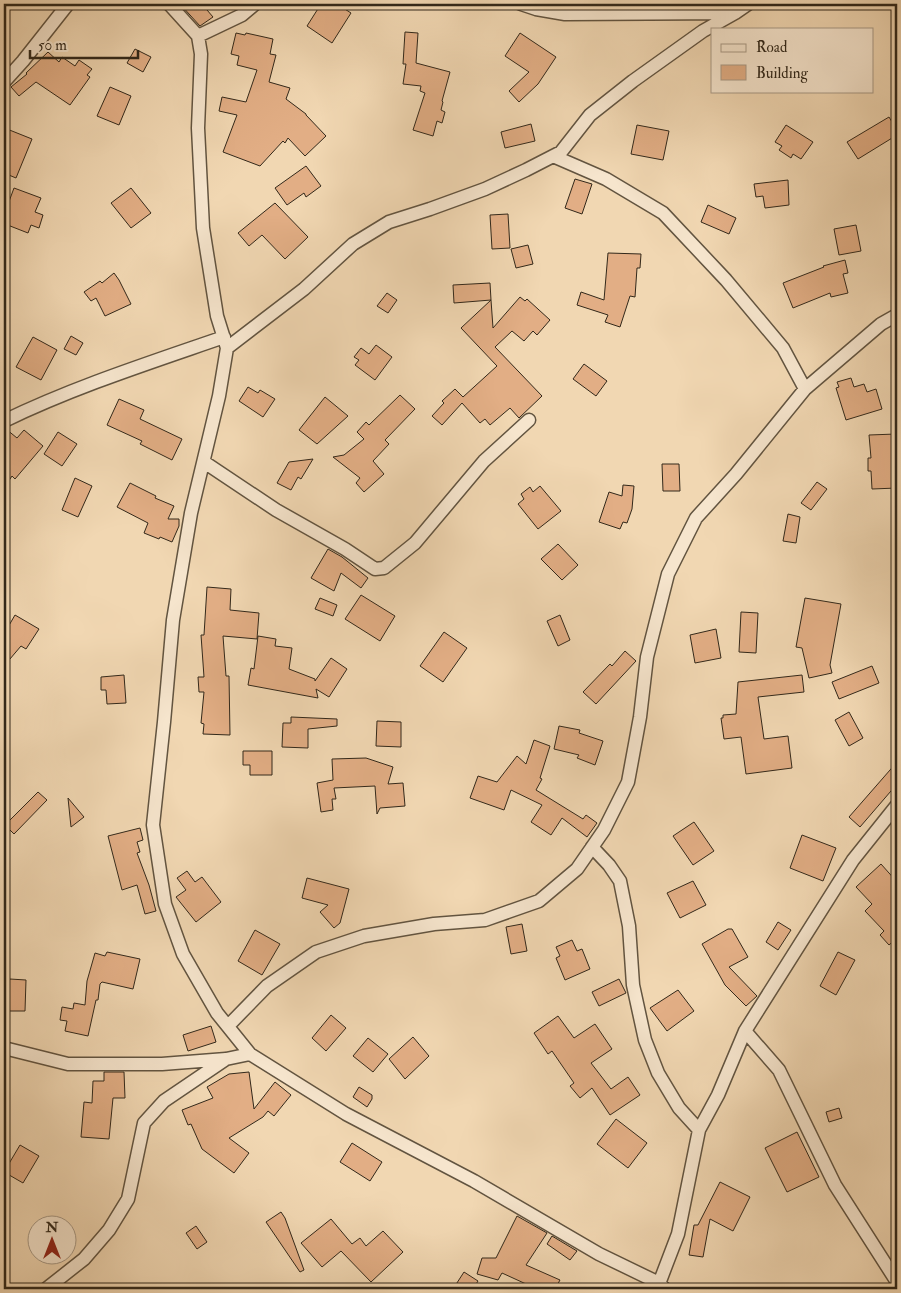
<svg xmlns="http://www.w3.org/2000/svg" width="901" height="1293" font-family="'IM FELL Double Pica',serif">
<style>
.building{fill:#e2ae85;stroke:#32281a}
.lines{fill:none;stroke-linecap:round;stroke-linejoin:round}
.street-casing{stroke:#625440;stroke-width:15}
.street{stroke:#f6e5cd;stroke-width:12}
</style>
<rect width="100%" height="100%" fill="#f1d7b2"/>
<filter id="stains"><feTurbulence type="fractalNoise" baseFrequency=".004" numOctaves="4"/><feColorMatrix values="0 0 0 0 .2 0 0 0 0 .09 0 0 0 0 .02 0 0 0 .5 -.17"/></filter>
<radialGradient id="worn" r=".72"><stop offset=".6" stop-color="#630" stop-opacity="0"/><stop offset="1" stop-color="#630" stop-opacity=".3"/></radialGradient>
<path class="building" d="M180,4H211L207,10L213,17L200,26Z
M321,4H337L351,13L332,43L307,26Z
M405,32L418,33L416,63L450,72L442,101L443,102L441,110L445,112L442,123L437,121L433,136L413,130L425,93L420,91L421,86L403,84L406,64H403Z
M236,33L245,35L246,33L273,39L270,54L276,55L269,82L290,88L286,99L306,114V115L326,136L305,156L288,138L285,143L283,141L260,166L223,152L237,115L219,111L222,97L246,102L257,70L237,65L239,56L231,54Z
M520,33L556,57L538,84L519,102L509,91L529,72L505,56Z
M135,49L151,57L143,72L127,63Z
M48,52L59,62L62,57L75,66L79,60L92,69L87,75L90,77L70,105L36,82L19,96L11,87L27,74L26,73Z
M110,87L131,96L119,125L97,116Z
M889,117L897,130V135L858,159L847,142Z
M531,124L535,141L505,148L501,132Z
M637,125L669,131L663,160L631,154Z
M786,125L813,142L801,159L793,154L791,158L779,150L782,146L775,142Z
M7,129L32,139L16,178L4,173V138Z
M306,166L321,186L306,197L304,193L287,205L275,188Z
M575,179L592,184L582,214L565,208Z
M788,180L789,205L765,208L763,196L756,197L754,184Z
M14,188L41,198L35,212L43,215L39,228L31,225L28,233L5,224L7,218L4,217V215Z
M131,188L151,213L131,228L111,203Z
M275,203L308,237L285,259L262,235L249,246L238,233Z
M708,205L736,218L729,234L701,222Z
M508,214L510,248L492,249L490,215Z
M856,225L861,251L839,255L834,229Z
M528,245L533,264L516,268L511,249Z
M608,253L641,254L640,268H637L635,297L630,296L620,327L605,322L608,315L577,305L581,292L604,300Z
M845,260L848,273L843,274L848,293L831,297L830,293L793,308L783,283L824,267L823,266Z
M114,273L119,280L131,304L105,316L96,298L91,301L84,292L100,281L102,283Z
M490,283L491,300L454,303L453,285Z
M387,293L397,300L388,313L377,306Z
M520,297L525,301L527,299L550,320L537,335L533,331L524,341L512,331L495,347L542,396L519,418L510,408L490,425L485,419L480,423L462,403L442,425L432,416L444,403L442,401L455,389L463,397L497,366L461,328L491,300L493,328Z
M71,336L83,343L76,355L64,349Z
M33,337L57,350L41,380L16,367Z
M376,345L392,357L375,380L355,365L359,360L354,357L361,348L369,354Z
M584,364L607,381L596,396L573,379Z
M851,378L854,387L864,384L867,392L876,389L882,409L846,420L836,388L839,387L837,382Z
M248,387L258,393L260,390L275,399L263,417L239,401Z
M400,395L415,409L385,440L389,444L373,461L384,474L364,492L356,483L360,478L333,457L344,455L364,439L357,432L366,422L369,425Z
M325,397L348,416L317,444L299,430Z
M119,399L144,410L140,419L182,439L172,460L140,444L142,441L107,425Z
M4,429H6L17,438L24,430L43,446L15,479L12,476L4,488Z
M58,432L77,444L62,466L44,454Z
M896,434L897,488L872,489L871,471H868V458H871L869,435Z
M313,459L301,479L298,477L291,490L277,483L289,462Z
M662,464H679L680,491H663Z
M75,478L92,486L78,517L62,510Z
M817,482L827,489L811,510L801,503Z
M130,483L156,496L155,498L174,506L168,519H179V526L172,542L160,537L159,539L144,533L148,523L117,507Z
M623,485L634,486L632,509L627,523L623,522L620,529L599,522L609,492L622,496Z
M540,486L561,511L538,529L518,504L524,499L521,494L530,487L533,492Z
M788,514L800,517L796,543L783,541Z
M558,544L578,565L562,580L541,559Z
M328,549L342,557L368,578L361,588L341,573L334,591L311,578Z
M207,587L231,589L230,610L259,613L257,639L223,636L226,676H229L230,735L203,734L204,724L201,723L204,692H199L198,677H204L201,635H204Z
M361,595L395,616L380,641L345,619Z
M320,598L337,605L333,616L315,609Z
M805,598L841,604L830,665L832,673L809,678L802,648L796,647Z
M741,612L758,613L756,653L739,652Z
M15,615L39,629L26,649L21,646L4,666V634Z
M560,615L570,640L558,646L547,621Z
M716,629L721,658L695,663L690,635Z
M444,632L467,648L443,682L420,666Z
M258,636L276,639L275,646L292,648L289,669L315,679V681L331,658L347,669L329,697L316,689L318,698L248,685L251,668L254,669Z
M625,651L636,661L596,704L583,692L610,664L612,666Z
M872,666L879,683L839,699L832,682Z
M124,675L126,703L107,704L106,690H101V677Z
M802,675L804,692L758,697L764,739L788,736L792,768L746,774L741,737L724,739L721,718H723V715L736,714L738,682Z
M849,712L863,738L849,746L835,720Z
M291,717L337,719V726L308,729V748L282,747L283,723H291Z
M377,721L401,722V747L376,746Z
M559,726L580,730L579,733L603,741L595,765L577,758L579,755L554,749Z
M534,740L550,746L540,778L542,779L536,790L583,819L586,815L597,823L587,837L562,818L551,835L531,822L542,805L511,790L504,810L470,798L478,776L497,782L517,756L526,764Z
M243,751H272V775H250V765H243Z
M366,758L393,767L388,784L403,783L405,806L380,808L377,814L375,786L334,788L336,799H332L333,810L321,812L317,783L333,780L332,759Z
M897,762V784L860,827L849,817Z
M38,792L47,800L14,834L5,825Z
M68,798L84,817L71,827Z
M694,822L714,851L693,865L673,836Z
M140,828L143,840L137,842L140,852L137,853L149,885L156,911L145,914L137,885L122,890L108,836Z
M802,835L836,848L823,881L790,868Z
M881,864L897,882V938L889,945L880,935L884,931L865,911L872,904L856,887Z
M187,871L195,882L202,877L221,902L196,922L176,897L186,890L177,878Z
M307,878L349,889L340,923L334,928L320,912L328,905L302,898Z
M693,881L706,905L680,918L667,893Z
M778,922L791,930L778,950L766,942Z
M522,924L527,951L511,954L506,927Z
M728,929H732L748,957L729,967L757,996L746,1006L725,985L702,944Z
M255,930L280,944L262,975L238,961Z
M572,940L577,951L582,949L590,969L565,980L556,958L560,956L556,947Z
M107,952L140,959L133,989L102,982L100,984L98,1000H96L88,1036L65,1031L67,1021L60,1020L62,1007L73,1009L74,1003L85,1005L87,981L95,953L105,956Z
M838,952L855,960L836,995L820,986Z
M10,979L26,980L25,1011H4V994Z
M619,979L626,993L599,1006L592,992Z
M678,990L694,1011L667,1031L650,1008Z
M331,1015L346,1028L326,1051L312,1038Z
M558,1016L574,1038L595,1024L612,1049L591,1063L611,1089L628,1077L640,1095L610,1115L592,1088L580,1098L570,1086L574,1083L552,1051L548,1054L534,1033Z
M211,1026L216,1042L188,1051L183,1035Z
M413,1037L429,1056L405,1079L389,1059Z
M368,1038L388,1054L373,1072L353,1056Z
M104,1072H124L125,1098H113L109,1139L81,1137L84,1102L92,1103L93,1081H104Z
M249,1072L254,1109L275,1082L291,1095L274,1116L268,1111L263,1117L229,1138L249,1153L234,1173L202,1149L191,1124L188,1125L182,1110L213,1098L207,1087L229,1074Z
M359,1087L372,1095V1099L367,1107L353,1097Z
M839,1108L842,1118L829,1122L826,1112Z
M616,1119L647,1143L628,1168L597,1144Z
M797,1132L819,1177L787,1192L765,1148Z
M352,1143L382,1162L370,1181L340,1162Z
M20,1145L39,1156L23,1183L4,1172Z
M720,1182L750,1197L733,1231L710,1219L703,1257L689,1255L694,1225H698Z
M281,1212L285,1218L304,1270L300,1272L266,1222Z
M517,1216L547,1233L526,1265L560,1280L555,1289H537L502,1273L498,1280L477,1274L482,1258H496Z
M331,1219L352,1244L360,1238L366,1246L383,1231L403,1252L371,1282L341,1251L322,1267L301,1243Z
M196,1226L207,1242L197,1249L186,1233Z
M552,1236L577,1251L570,1260L547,1244Z
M464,1272L478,1281L473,1289H453Z"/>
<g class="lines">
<g class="street-casing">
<path id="street" d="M169,4L198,36L201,54L198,128L203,228L217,316L227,348L219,396L191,513L173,620L164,722L153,825L165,904L183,954L217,1013L250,1054L346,1114L474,1181L599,1254L659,1283L665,1289
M521,4L536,9L565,14L733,13
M198,36L242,15L255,4
M4,82L23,61L68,4
M553,156L606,179L663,213L726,280L783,348L805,389
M227,348L304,289L353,244L389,222L430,209L485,189L526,170L561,152L590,115L633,81L703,31L735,13L748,4
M4,421C74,387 149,363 224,337
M204,462L276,510L345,549L375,569L384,568L415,543L484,461L529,420
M592,847L609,865L620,881L629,926L633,985L645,1040L658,1073L679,1108L699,1130
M228,1026L267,986L316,952L364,936L434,924L485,920L539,901L577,869L604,830L628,782L640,717L647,657L668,574L696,518L736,474L805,389L881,324L897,315
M745,1031L779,1070L835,1185L897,1282
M4,1048L68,1064H162L226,1059L250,1054
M46,1289L84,1259L109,1230L128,1199L144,1123L164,1101L226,1059
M657,1289L678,1234L699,1130L718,1095L745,1031L853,860L897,805"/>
</g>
<use href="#street" class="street"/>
</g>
<rect width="901" height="1293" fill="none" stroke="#f1d7b2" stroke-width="20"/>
<rect x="5" y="5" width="891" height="1283" fill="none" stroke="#32281a" stroke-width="2.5"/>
<rect x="10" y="10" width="881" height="1273" fill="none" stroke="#32281a"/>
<rect x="711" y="28" width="162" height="65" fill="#f6e5cd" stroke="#a89985"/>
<rect x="721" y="44" width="25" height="8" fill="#f6e5cd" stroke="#a89985"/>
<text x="756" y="52" font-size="15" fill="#32281a">Road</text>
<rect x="721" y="65" width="25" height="15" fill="#e2ae85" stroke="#a89985"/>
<text x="756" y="78" font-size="15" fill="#32281a">Building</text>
<g transform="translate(52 1240)"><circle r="24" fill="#f6e5cd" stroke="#a89985"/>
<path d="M0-4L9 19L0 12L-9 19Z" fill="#8f2418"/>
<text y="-8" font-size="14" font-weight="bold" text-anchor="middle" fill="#32281a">N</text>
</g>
<path d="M30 50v8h108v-8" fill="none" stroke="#32281a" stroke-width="2.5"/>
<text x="38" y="50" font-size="15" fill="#32281a" stroke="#f6e5cd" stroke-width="4" paint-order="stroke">50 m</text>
<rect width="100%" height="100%" filter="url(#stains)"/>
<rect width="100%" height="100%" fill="url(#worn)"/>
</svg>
